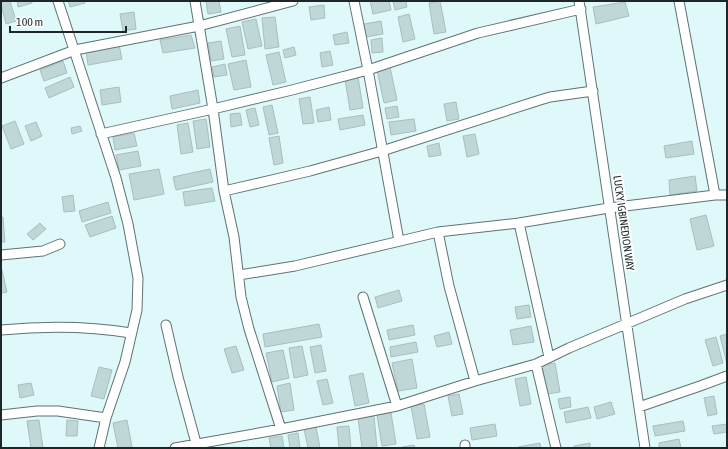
<svg xmlns="http://www.w3.org/2000/svg" width="728" height="449" font-family="'Asap Condensed',sans-serif">
<style>
.building{fill:#c0d7d8;stroke:#a8bfc0}
.lines{fill:none;stroke-linecap:round;stroke-linejoin:round}
.minor-casing{stroke:#5e7374;stroke-width:11}
.minor{stroke:#fff;stroke-width:9}
.labels{text-anchor:middle;stroke-width:4;stroke-linejoin:round;paint-order:stroke}
.street-label{font-size:11px;fill:#1e2728;stroke:#fff}
</style>
<rect width="100%" height="100%" fill="#dff8f9"/>
<path class="building" d="M1,1H10L16,21L6,24L1,5Z
M17,1H32V3L18,7Z
M68,1H84L85,3L70,7Z
M206,1H219L221,12L208,14Z
M370,1H389L391,10L373,14Z
M393,1H406L407,7L395,10Z
M440,1L446,32L434,34L429,3Z
M625,2L629,16L596,24L593,7Z
M324,5L325,18L311,20L309,7Z
M134,12L136,29L123,31L120,14Z
M409,14L415,39L403,42L398,17Z
M275,17L279,47L265,49L262,18Z
M256,19L262,46L248,49L242,22Z
M381,21L383,34L366,37L364,24Z
M240,26L245,55L232,57L226,29Z
M347,32L349,43L335,45L333,35Z
M191,35L195,48L163,53L160,40Z
M382,38L383,52L372,53L371,40Z
M221,41L224,59L211,61L208,43Z
M119,45L122,59L88,65L86,51Z
M294,47L296,55L285,58L283,50Z
M330,51L333,65L322,67L320,53Z
M279,52L286,82L273,85L266,55Z
M246,60L251,87L234,90L228,64Z
M63,61L67,73L44,81L40,70Z
M225,64L227,75L214,77L212,67Z
M390,67L397,100L384,103L377,70Z
M70,77L74,87L49,98L45,88Z
M358,77L363,108L350,110L345,79Z
M119,87L121,102L102,105L100,90Z
M198,90L200,103L172,109L170,96Z
M310,97L314,123L303,124L299,99Z
M456,102L459,119L447,121L444,104Z
M272,105L278,133L269,135L263,107Z
M397,106L399,117L387,119L385,108Z
M329,107L331,120L318,122L316,110Z
M255,108L259,125L250,127L246,110Z
M240,113L242,125L231,127L230,114Z
M363,115L365,125L340,130L338,119Z
M206,119L210,147L197,149L193,121Z
M414,119L416,131L391,135L389,122Z
M15,121L24,144L11,149L2,126Z
M36,122L42,136L31,141L25,126Z
M188,123L193,152L181,154L177,125Z
M80,126L82,131L72,134L71,128Z
M134,133L137,146L115,150L113,137Z
M475,134L479,154L467,157L463,136Z
M279,136L283,163L274,165L269,138Z
M692,141L694,154L666,158L664,146Z
M439,143L441,155L429,157L427,146Z
M138,151L141,166L119,170L116,155Z
M159,169L164,194L134,200L129,174Z
M210,169L213,182L176,190L173,177Z
M695,176L697,191L670,195L669,180Z
M212,188L215,201L185,206L183,192Z
M73,195L75,211L64,212L62,197Z
M108,202L111,213L82,222L79,211Z
M706,215L714,246L697,250L690,219Z
M112,216L116,228L90,237L85,225Z
M1,217H3L5,242H1Z
M40,223L46,229L33,240L27,234Z
M1,266L7,292L1,293Z
M399,290L402,301L378,308L375,297Z
M529,305L531,317L517,319L515,307Z
M319,324L322,337L265,347L263,334Z
M413,325L415,335L389,340L387,330Z
M531,326L534,342L513,345L510,330Z
M449,332L452,344L437,347L434,336Z
M727,334V364L720,336Z
M716,337L723,363L713,366L705,340Z
M416,342L418,352L391,357L390,347Z
M321,345L326,371L315,373L310,347Z
M236,346L244,370L232,373L224,349Z
M302,346L308,375L294,378L289,348Z
M283,350L289,378L272,382L266,353Z
M412,359L417,388L398,391L392,363Z
M555,363L560,392L547,394L542,365Z
M99,367L112,370L104,399L91,396Z
M363,373L369,403L355,406L349,376Z
M526,377L531,404L520,406L515,379Z
M327,379L333,403L323,405L317,381Z
M31,383L34,395L20,398L18,385Z
M290,383L294,410L281,412L277,386Z
M459,394L463,414L452,416L448,396Z
M714,396L717,414L708,416L704,398Z
M570,397L571,407L560,409L558,399Z
M611,402L615,414L597,419L594,407Z
M424,404L430,437L417,439L411,406Z
M588,407L591,418L566,423L564,412Z
M391,413L396,444L382,446L377,415Z
M374,416L377,448H362L358,418Z
M39,420L43,448H31L27,421Z
M67,420L78,421L77,436H66Z
M127,420L132,447L118,448L113,423Z
M683,421L685,431L655,436L653,426Z
M495,424L497,436L472,440L470,428Z
M727,424V432L714,434L712,426Z
M349,426L351,448H339L337,427Z
M316,427L320,448H308L304,429Z
M298,433L300,448H290L288,435Z
M282,436L284,448H271L269,438Z
M679,439L681,448H659V443Z
M540,443L541,448H518V447Z
M590,443V448H574V446Z
M414,445L415,448H402V447Z"/>
<g class="lines">
<g class="minor-casing">
<path id="minor" d="M58,1L116,178L128,224L138,278L137,310L125,362L106,418L99,448
M195,1L213,109L224,191L234,237L241,297L249,329L281,429
M354,1L368,70L399,241
M579,1L645,448
M679,1L715,195
M1,78L75,50L199,26L293,1
M101,134L213,109L292,90L368,70L478,33L581,9
M224,191L310,171L382,151L540,100L550,97L593,91
M519,223L549,357
M438,232L449,286L475,381
M1,255L43,251L60,244
M239,275L295,266L438,232L519,223L609,208L715,195H727
M363,297L397,406
M166,325L178,377L196,443
M1,330C44,326 88,326 131,333
M536,364L556,448
M639,407L700,386L727,376
M1,415L37,411H58L106,418
M465,445V448
M175,448L281,429L397,406L475,381L536,364L569,348L685,299L727,285"/>
</g>
<use href="#minor" class="minor"/>
</g>
<g class="labels">
<g class="street-label">
<text transform="translate(624 223) rotate(82)" y="4">LUCKY IGBINEDION WAY</text>
</g>
</g>
<rect width="728" height="449" fill="none" stroke="#1e2728" stroke-width="4"/>
<path d="M10 26v6h116v-6" fill="none" stroke="#1e2728" stroke-width="2"/>
<text x="16" y="26" font-size="12" fill="#1e2728" stroke="#ffffff" stroke-width="3" paint-order="stroke">100 m</text>
</svg>
